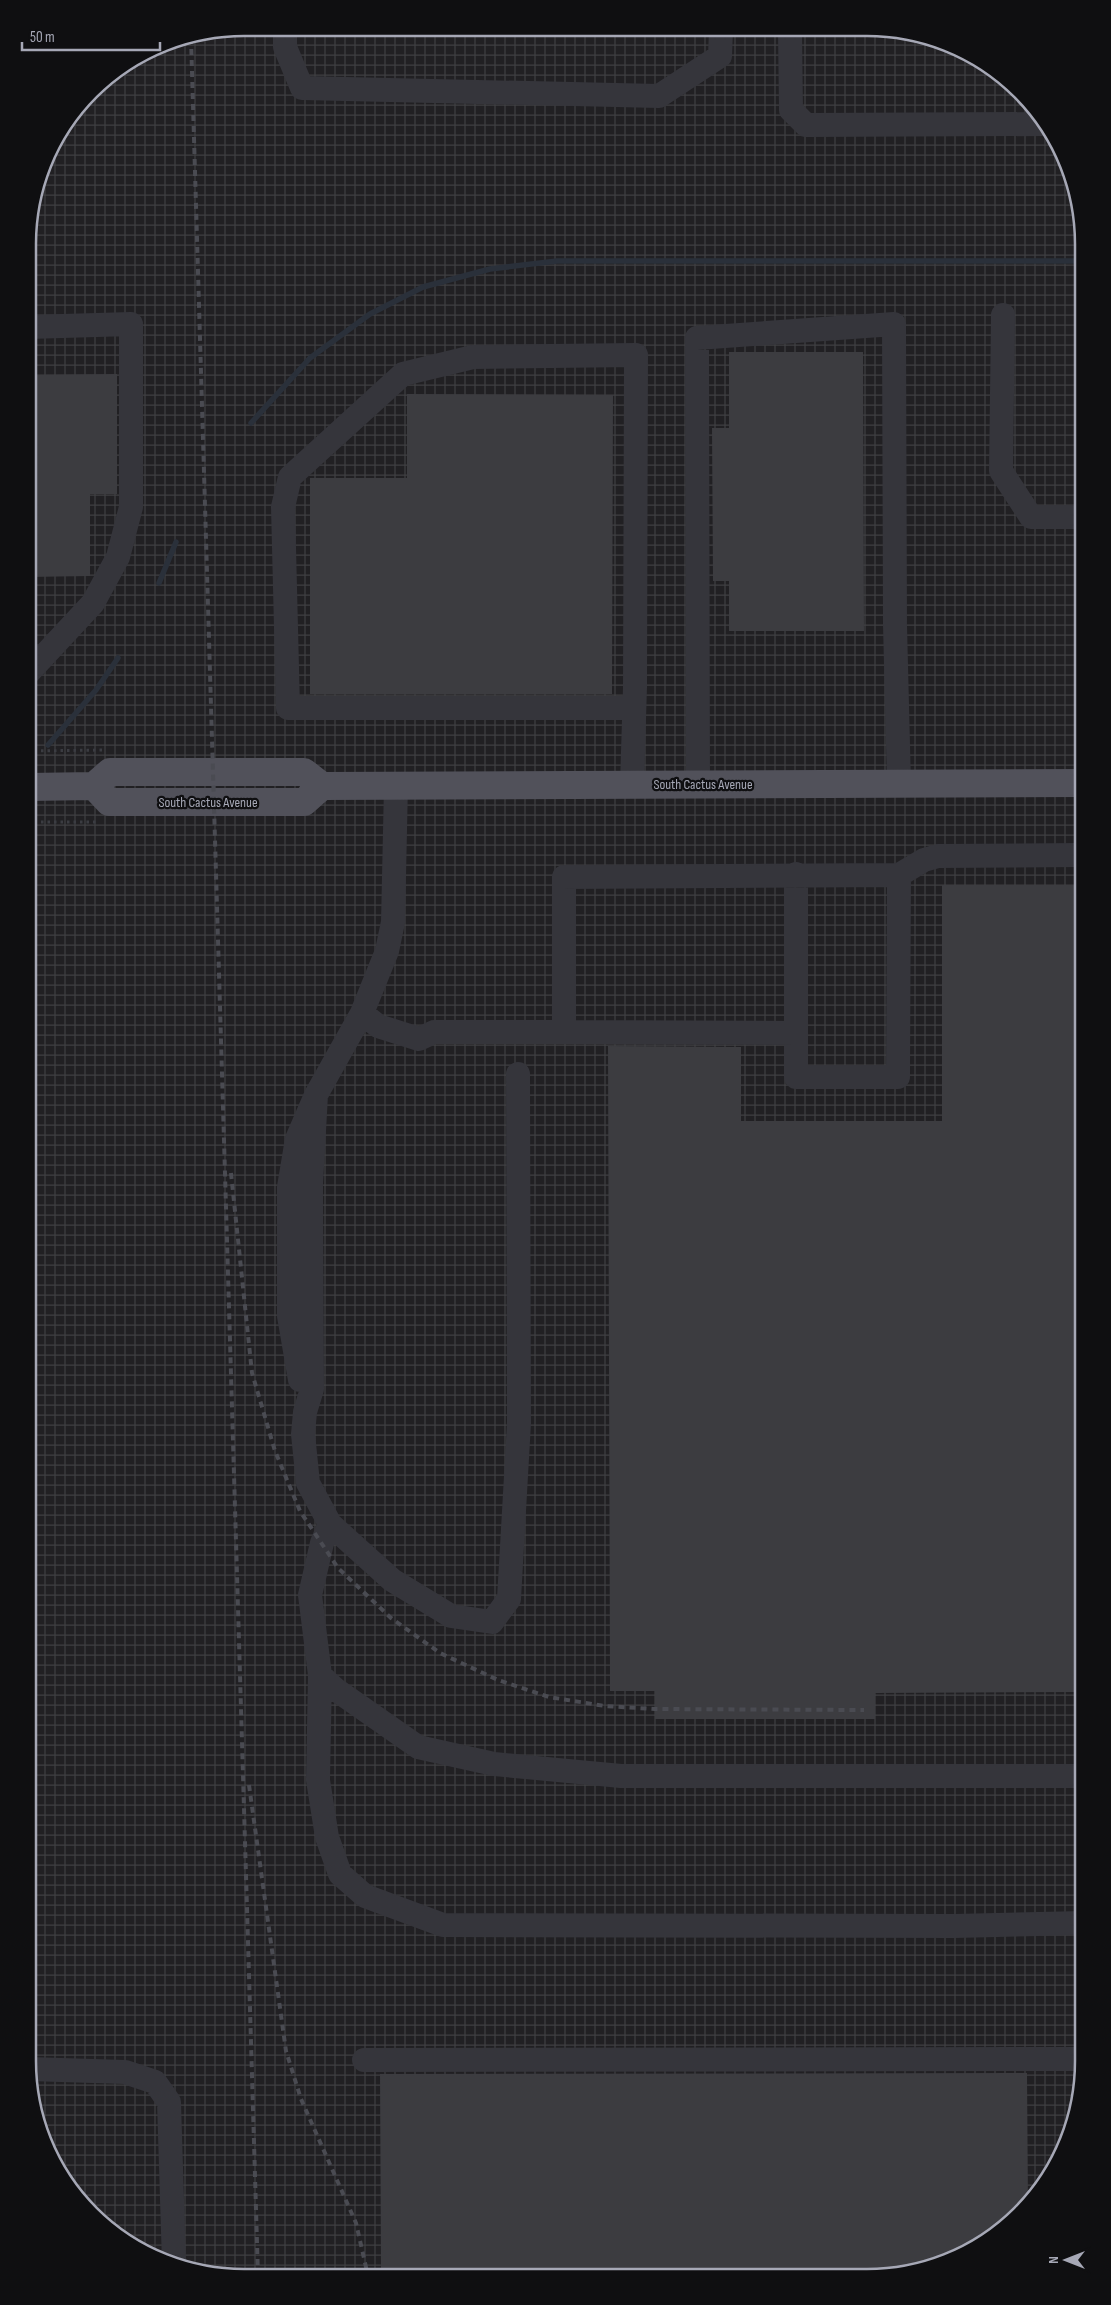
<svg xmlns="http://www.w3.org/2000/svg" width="1111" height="2305" font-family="'Sofia Sans Condensed',sans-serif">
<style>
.industrial{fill:url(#industrial-grid)}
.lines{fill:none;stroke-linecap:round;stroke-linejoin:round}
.stream{stroke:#2a303a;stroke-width:5.5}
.building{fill:#3c3c40}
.path{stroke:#3b3c42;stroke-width:3;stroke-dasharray:2.5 4;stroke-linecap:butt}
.minor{stroke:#35353b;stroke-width:24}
.major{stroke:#51515a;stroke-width:28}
.rail{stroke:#4a4b52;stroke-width:4;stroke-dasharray:6 5;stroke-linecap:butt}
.labels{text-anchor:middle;stroke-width:4.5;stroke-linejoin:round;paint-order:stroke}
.street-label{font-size:14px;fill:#a6a8b6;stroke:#0f0f11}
.rim{fill:none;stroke:#a6a8b6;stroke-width:2.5}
</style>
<defs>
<pattern id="industrial-grid" width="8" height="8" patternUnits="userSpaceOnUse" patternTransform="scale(1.25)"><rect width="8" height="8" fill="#212023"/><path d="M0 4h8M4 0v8" fill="none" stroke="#3e3e41"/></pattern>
</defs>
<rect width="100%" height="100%" fill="#141416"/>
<path class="industrial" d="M244,28L909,32L963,50L1010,81L1047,124L1072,175L1083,244V2075L1072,2131L1039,2193L988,2241L936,2266L867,2277L215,2276L161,2261L101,2224L64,2181L39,2130L28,2061V230L50,148L101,81L161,44Z"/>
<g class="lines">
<path class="stream" d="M251,423L310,358L370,314L423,287L490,269L557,261H1083
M159,583L176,542
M48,745L96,690L118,658"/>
</g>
<path class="building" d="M729,352H863L864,631H729V581H713L712,428H729Z
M117,374V494H90V576L28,577V375Z
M407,394L613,395L612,694H310V478H407Z
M942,885H1083V1692L875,1693V1719H655V1691H610L608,1046L741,1047V1121H942Z
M1027,2073L1028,2203L988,2241L936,2266L867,2278L381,2276L380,2074Z"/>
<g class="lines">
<path class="path" d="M28,751L104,750
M28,822H98"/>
<path class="minor" d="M285,28V47L302,88L659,96L720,56L721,30
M790,31L791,110L806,125L1047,124
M1003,315L1001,471L1031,517H1083
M28,673L93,603L118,557L131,507V324L28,327
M632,784L635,687L636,355L473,357L403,374L290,477L283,507L288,708H634
M698,784L697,338L894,324L895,625L899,784
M796,874V1077H898L899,875L924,860L938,856L1083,855
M362,1013L378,1026L419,1039L434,1032H564V877L899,875
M564,1032L796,1033
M316,1095L311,1184L312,1389L305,1412L303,1434L308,1483L330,1524L392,1580L451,1616L492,1622L509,1599L519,1423L518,1074
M300,1380L289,1316V1187L297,1139L316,1095L362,1013L387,951L393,922L396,785
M330,1524L322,1543L310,1595L320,1675L335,1689L418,1747L494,1764L621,1776H1083
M320,1675L318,1780L327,1837L340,1874L365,1896L443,1925L954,1926L1083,1923
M364,2060L1083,2059
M29,2069L125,2072L155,2082L169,2102L174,2264"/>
<path class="major" d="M94,786L109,802H304L322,786
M28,787L94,786L110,772H304L322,786L1083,783"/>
<path class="rail" d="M191,38L258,2276
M231,1173L252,1373L275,1451L300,1511L338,1568L391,1618L440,1653L498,1680L549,1697L605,1706L655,1709L864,1710
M249,1785L286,2051L301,2099L356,2223L368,2276"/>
</g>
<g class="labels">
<g class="street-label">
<text x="703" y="789">South Cactus Avenue</text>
<text x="208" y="807">South Cactus Avenue</text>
</g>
</g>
<path d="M0 0H1111V2305H0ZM244 36H867A208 208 0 0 1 1075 244V2061A208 208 0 0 1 867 2269H244A208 208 0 0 1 36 2061V244A208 208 0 0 1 244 36Z" fill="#0f0f11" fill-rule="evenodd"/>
<path class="rim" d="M244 36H867A208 208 0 0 1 1075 244V2061A208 208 0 0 1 867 2269H244A208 208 0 0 1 36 2061V244A208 208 0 0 1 244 36Z"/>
<g transform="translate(1066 2260) rotate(270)" stroke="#0f0f11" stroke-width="4" paint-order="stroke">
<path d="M0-4L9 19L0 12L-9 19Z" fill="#a6a8b6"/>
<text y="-8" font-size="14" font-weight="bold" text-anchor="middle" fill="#a6a8b6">N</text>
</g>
<path d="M22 42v8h138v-8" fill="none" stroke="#a6a8b6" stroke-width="2.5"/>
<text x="30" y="42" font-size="15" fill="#a6a8b6" stroke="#0f0f11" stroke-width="4" paint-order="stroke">50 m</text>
</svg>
